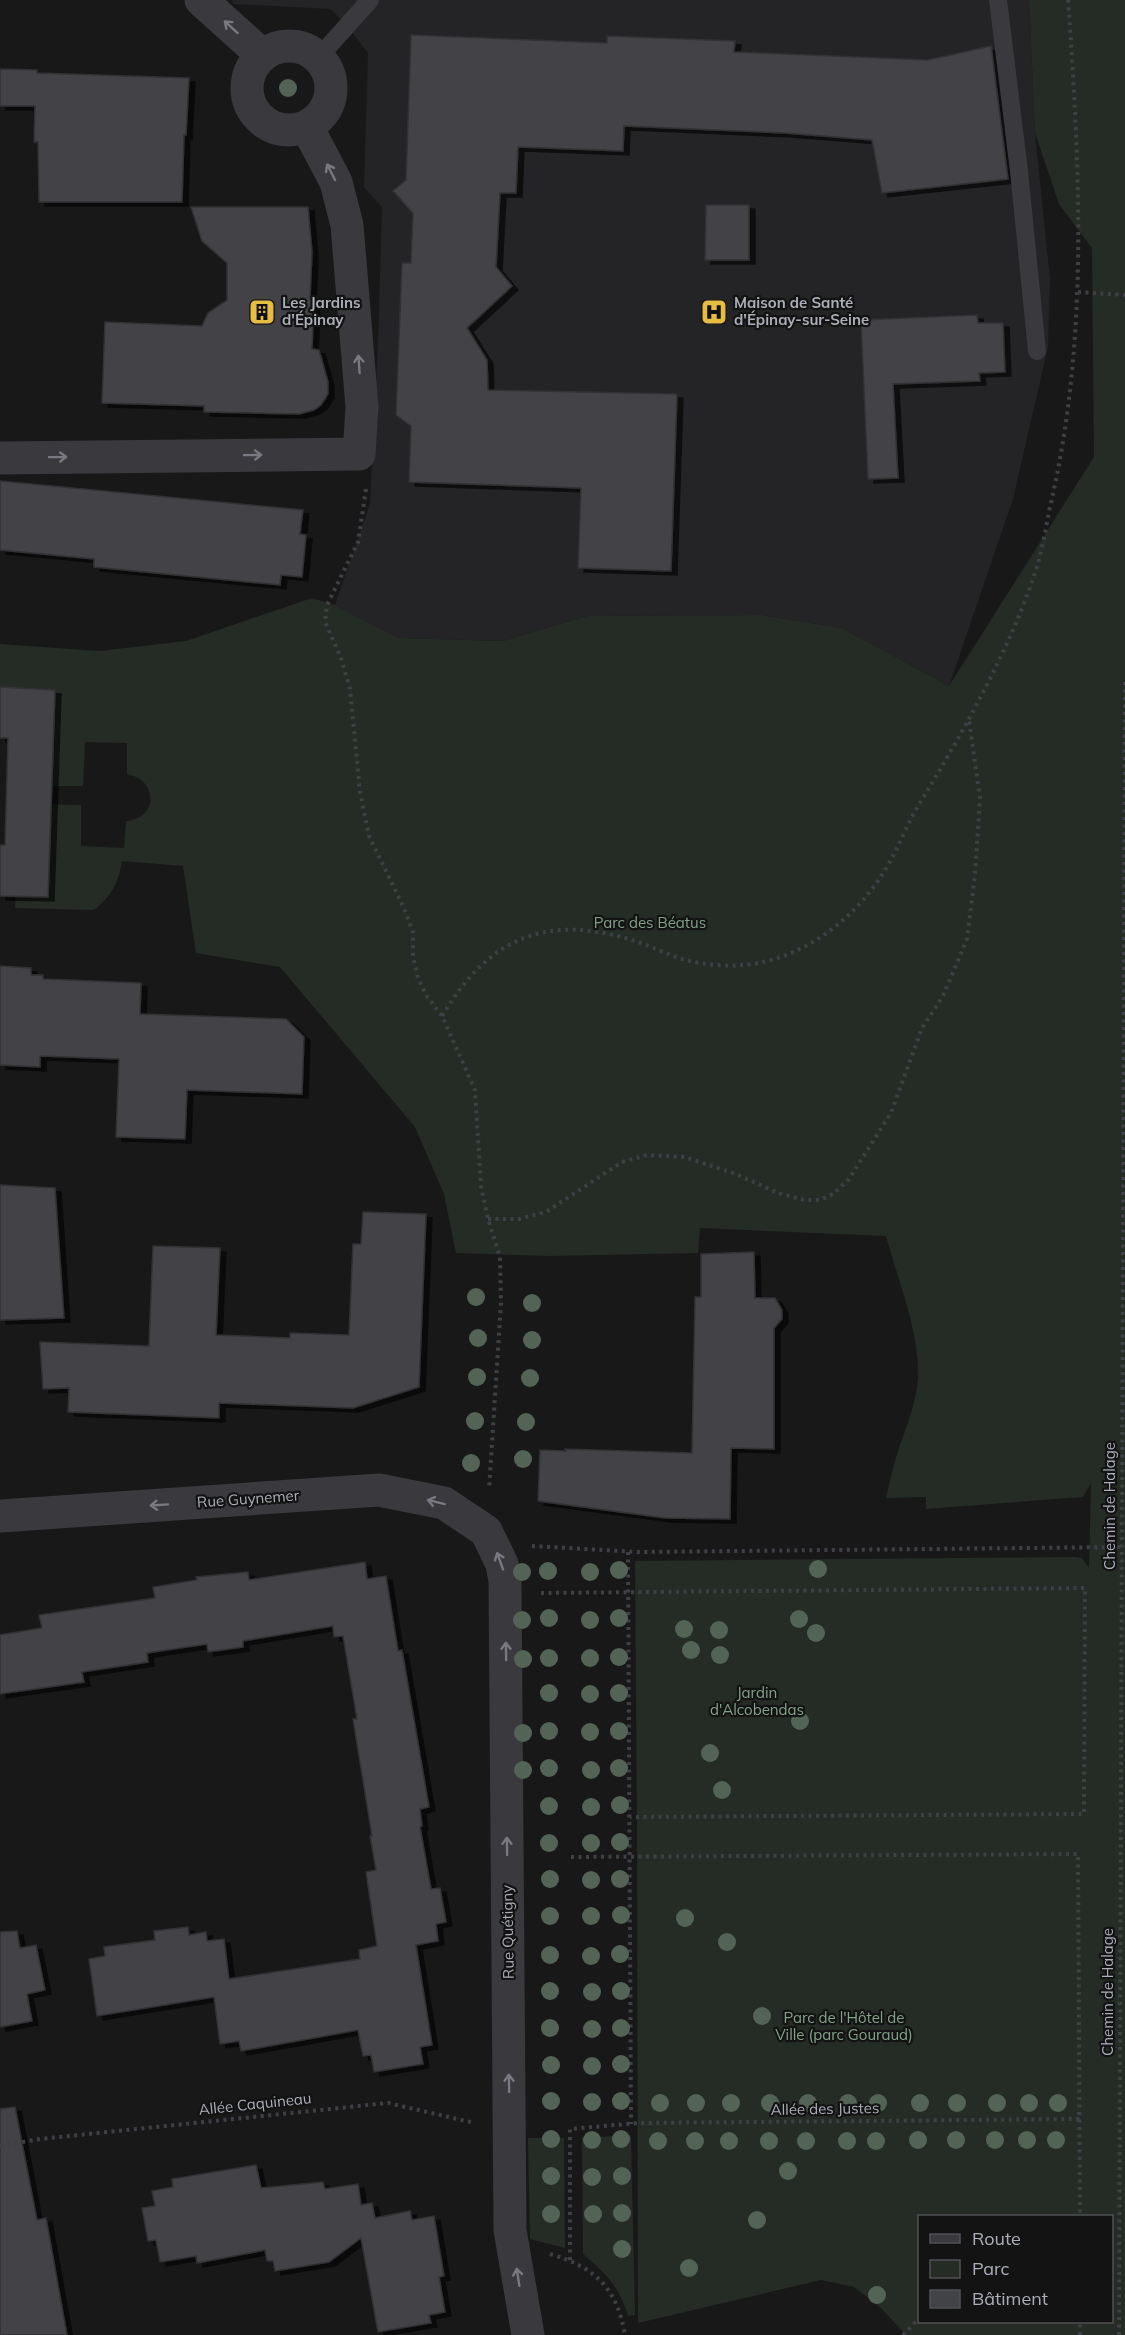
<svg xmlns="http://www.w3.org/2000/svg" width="1125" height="2335" font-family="Mulish,sans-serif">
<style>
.built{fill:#242426}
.green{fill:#242c25;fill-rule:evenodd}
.building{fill:#424346;stroke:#323235;stroke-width:1.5;filter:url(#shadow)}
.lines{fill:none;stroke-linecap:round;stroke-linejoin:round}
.path{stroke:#3f4045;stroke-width:4;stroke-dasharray:3 4.5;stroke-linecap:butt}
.service{stroke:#39393e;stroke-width:18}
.minor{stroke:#39393e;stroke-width:33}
.tree{fill:#536456}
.oneway{stroke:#787981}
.labels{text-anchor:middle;stroke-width:4.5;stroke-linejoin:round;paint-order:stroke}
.poi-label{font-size:15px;font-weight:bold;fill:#abaeb8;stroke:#131314;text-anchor:start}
.park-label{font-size:15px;fill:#83a287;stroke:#131314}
.street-label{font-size:15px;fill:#abaeb8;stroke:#131314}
</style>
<defs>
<filter id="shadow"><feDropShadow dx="6" dy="4" stdDeviation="0" flood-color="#0009"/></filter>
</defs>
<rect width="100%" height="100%" fill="#181819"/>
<path class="built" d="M232,0H1029L1035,133L1050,279L1048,347L1013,499L949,686L842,628L761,615L587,616L503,641L399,638L335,605L370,504L378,344L382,207L364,187L368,53L347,25L330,9L233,4Z"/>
<path class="green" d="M1029,0H1125V2335H906L882,2309L854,2287L821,2280L638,2323L637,1822L635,1561L1076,1557L1082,1558L1089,1568L1091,1483L1083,1497L926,1509V1497L886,1498C890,1480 894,1462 900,1445C908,1423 916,1402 918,1379C920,1332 898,1281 886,1236L700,1228L698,1253L549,1256L456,1253L444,1194L415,1127L280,967L196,953L183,866L122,861C119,882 111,897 94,910L15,908L16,896L48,897L49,846L40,804L81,805V846L124,848L126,821C158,819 159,780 127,774V743L85,742L83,786H40L53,739L55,690L0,687V644L99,651L186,641L312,598L335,605L399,638L503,641L587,616L761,615L842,628L949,686L1094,457L1092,248L1059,204L1035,133ZM920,2216H1112V2322H920Z
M631,2135L635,2315L628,2316C619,2286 606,2274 583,2254L582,2138Z
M528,2138H564L565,2248L530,2239Z"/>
<path class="building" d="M411,35L607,43V36L735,41L734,52L928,60L991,46L1008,179L882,193L872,140L785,133L624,126L623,151L518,147L516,193H500L496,267L512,286L467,328L487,360L488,390L677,394L671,571L578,568L581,488L409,482L411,426L396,415L402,263H411L413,213L393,191L406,180Z
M0,69L37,70V73L189,78L186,135H184L182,202H39L38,142H34L35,106H0Z
M706,205H749V260H705Z
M191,207H308L312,252L310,298H314L312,349L319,350L328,382V394L321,405L314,410L299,414L204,412V406L102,403L105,322L202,326L208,313L227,300V263L202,241Z
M977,315L978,323H1003L1005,372L979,373L980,381L893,384L898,478L868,479L861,320Z
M0,481L303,510L300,534L306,535L302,577L281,575L280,585L94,567V559L0,550Z
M0,687L55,690L48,897L0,896V845H5L8,738H0Z
M0,966L31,968V975H43V979L141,983L140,1014L286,1019L304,1037L302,1094L187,1090L185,1139L116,1137L119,1059L40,1056V1067L0,1065Z
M0,1185L55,1188L64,1318L0,1320Z
M363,1212L426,1214L419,1387L353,1408L219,1403V1418L68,1412L69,1388L43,1389L40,1342L149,1346L153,1246L220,1248L216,1335L290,1338V1333L349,1335L353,1244H361Z
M754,1252L755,1298H775L782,1310V1319L774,1328V1449L731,1448L730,1519L665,1518L538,1501L540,1450L566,1451L565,1449L692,1453L695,1297H701V1254Z
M365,1562L367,1579L386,1576L398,1651L402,1650L429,1807L420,1809L422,1826L420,1827L431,1889L440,1888L446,1922L436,1924L438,1941L416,1945L432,2045L420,2047L423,2064L374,2072L371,2055L363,2056L358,2030L241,2051L239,2041L220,2044L214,1997L97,2016L89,1959L105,1956L104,1947L155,1940L154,1931L188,1927L189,1935L206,1932L207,1941L224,1939L229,1979L360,1959L359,1950L377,1946L366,1872L376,1870L370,1836H372L353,1719H357L343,1636L334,1637L333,1626L243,1641V1647L208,1652L207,1644L147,1653L148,1662L82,1672L84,1682L0,1694V1635L42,1628L39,1615L155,1598L153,1587L197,1580L196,1577L248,1572L249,1580Z
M17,1931L20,1948L36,1945L45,1990L27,1994L32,2021L0,2027V1932Z
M15,2107L37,2220L46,2218L67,2335H0V2109Z
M256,2165L261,2188L323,2182L325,2189L358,2184L361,2205L372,2203L375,2218L410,2211L412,2220L434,2216L444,2276L439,2277L445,2312L429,2315L431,2323L378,2332L361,2238L329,2262L275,2271L273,2261H267L265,2250L197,2263L196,2256L160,2262L156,2240L148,2241L142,2208L155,2206L152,2191L173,2187L172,2179Z"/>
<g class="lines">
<path class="path" d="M1078,292L1125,295
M366,489L358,542L327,605L325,622L341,658L350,689L360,792L369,836L404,908L413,932V957L418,978L426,995L442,1016L475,1090L481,1186L488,1219L500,1257L501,1303L489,1490
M442,1016C489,937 547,913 635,941C651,946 666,954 682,959C715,968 749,968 781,957C827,940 864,907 888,865C899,847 906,826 917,808C963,732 1008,654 1036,570C1042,550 1046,528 1050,507C1089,341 1080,169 1068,0
M488,1219H519L546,1212L622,1162L647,1155L684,1157L736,1174L778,1193L804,1200H820L833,1194L849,1179L891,1113L922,1028L943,996L967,939L975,875L980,798L969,720
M532,1546L638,1552L1122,1547
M628,1552L631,2124
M541,1593L1085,1588L1084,1814L630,1817
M571,1857L1078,1854L1080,2216
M0,2146L40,2139L388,2103L475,2123
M550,2254C595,2267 617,2288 625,2335
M570,2260V2129L638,2123L1080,2119
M903,2335L920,2317
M1080,2335V2322
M1119,2335L1125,678"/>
<path class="service" d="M998,0L1019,171L1037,351
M319,57L370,0"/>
<path class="minor" d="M201,0L262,55
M247 88a42 42 0 1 1 84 0a42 42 0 1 1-84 0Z
M0,458L359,454L362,407L347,225L336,182L307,127
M0,1516L379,1490L444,1503L486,1531L502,1564L505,1581L510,2230L528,2335"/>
</g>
<g class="tree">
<circle cx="288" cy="88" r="9"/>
<circle cx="476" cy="1297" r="9"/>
<circle cx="532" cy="1303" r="9"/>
<circle cx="478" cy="1338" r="9"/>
<circle cx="532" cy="1340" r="9"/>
<circle cx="477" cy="1377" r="9"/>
<circle cx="530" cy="1378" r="9"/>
<circle cx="475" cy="1421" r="9"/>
<circle cx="526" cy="1422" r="9"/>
<circle cx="523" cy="1459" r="9"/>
<circle cx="471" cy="1463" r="9"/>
<circle cx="818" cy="1569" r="9"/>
<circle cx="619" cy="1570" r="9"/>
<circle cx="548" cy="1571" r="9"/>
<circle cx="522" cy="1572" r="9"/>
<circle cx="590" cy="1572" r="9"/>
<circle cx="549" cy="1618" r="9"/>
<circle cx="619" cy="1618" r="9"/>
<circle cx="799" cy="1619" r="9"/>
<circle cx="522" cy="1620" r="9"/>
<circle cx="590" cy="1620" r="9"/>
<circle cx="684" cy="1629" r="9"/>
<circle cx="719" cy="1630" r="9"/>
<circle cx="816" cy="1633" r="9"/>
<circle cx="691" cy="1650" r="9"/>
<circle cx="720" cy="1655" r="9"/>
<circle cx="619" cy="1657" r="9"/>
<circle cx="549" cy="1658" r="9"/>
<circle cx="590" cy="1658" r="9"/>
<circle cx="523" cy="1659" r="9"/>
<circle cx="549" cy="1693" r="9"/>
<circle cx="619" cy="1693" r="9"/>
<circle cx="590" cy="1694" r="9"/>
<circle cx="800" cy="1721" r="9"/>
<circle cx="549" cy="1731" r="9"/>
<circle cx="619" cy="1731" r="9"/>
<circle cx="590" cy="1732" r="9"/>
<circle cx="523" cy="1733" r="9"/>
<circle cx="710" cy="1753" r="9"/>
<circle cx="549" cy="1768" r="9"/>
<circle cx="619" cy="1768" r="9"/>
<circle cx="523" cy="1770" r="9"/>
<circle cx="591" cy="1770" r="9"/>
<circle cx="722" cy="1790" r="9"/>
<circle cx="620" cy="1805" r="9"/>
<circle cx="549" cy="1806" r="9"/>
<circle cx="591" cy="1807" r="9"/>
<circle cx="620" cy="1842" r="9"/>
<circle cx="549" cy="1843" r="9"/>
<circle cx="591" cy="1843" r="9"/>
<circle cx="550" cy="1879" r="9"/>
<circle cx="620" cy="1879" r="9"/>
<circle cx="591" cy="1880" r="9"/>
<circle cx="621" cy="1915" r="9"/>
<circle cx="550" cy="1916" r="9"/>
<circle cx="591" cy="1916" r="9"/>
<circle cx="685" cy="1918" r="9"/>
<circle cx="727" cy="1942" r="9"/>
<circle cx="620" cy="1954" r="9"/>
<circle cx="550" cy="1955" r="9"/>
<circle cx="591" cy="1956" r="9"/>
<circle cx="550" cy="1991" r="9"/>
<circle cx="621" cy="1991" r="9"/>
<circle cx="592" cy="1992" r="9"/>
<circle cx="762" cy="2016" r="9"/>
<circle cx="550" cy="2028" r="9"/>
<circle cx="621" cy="2028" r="9"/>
<circle cx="592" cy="2029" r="9"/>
<circle cx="621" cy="2064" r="9"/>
<circle cx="551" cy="2065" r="9"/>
<circle cx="592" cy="2066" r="9"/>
<circle cx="551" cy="2101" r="9"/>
<circle cx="621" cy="2101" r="9"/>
<circle cx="592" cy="2102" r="9"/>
<circle cx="660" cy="2103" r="9"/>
<circle cx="696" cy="2103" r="9"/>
<circle cx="731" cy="2103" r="9"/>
<circle cx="770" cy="2103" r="9"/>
<circle cx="808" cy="2103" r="9"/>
<circle cx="848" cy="2103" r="9"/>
<circle cx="878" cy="2103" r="9"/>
<circle cx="920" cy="2103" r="9"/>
<circle cx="957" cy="2103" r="9"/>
<circle cx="997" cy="2103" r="9"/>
<circle cx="1029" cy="2103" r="9"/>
<circle cx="1058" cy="2103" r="9"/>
<circle cx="551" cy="2139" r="9"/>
<circle cx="621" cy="2139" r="9"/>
<circle cx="592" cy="2140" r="9"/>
<circle cx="918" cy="2140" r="9"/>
<circle cx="956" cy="2140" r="9"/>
<circle cx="995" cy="2140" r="9"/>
<circle cx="1027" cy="2140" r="9"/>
<circle cx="1056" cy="2140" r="9"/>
<circle cx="658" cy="2141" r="9"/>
<circle cx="695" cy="2141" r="9"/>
<circle cx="729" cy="2141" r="9"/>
<circle cx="769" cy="2141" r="9"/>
<circle cx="806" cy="2141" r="9"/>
<circle cx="847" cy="2141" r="9"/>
<circle cx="876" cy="2141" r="9"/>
<circle cx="788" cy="2171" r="9"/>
<circle cx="551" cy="2176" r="9"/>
<circle cx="622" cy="2176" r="9"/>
<circle cx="592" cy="2177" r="9"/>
<circle cx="622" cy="2213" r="9"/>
<circle cx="551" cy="2214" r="9"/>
<circle cx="593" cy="2214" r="9"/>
<circle cx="757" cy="2220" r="9"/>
<circle cx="622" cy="2249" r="9"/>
<circle cx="689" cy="2268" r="9"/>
<circle cx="877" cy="2295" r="9"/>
</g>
<defs><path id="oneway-shaft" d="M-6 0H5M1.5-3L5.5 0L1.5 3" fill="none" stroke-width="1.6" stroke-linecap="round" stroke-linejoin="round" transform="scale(1.5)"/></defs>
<g class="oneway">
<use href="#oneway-shaft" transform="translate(231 27) rotate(-138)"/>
<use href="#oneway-shaft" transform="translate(331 172) rotate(-117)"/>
<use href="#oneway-shaft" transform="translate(359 364) rotate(-94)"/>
<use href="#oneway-shaft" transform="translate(253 455) rotate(-1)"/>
<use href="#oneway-shaft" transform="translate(58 457) rotate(-1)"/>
<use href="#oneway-shaft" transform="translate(436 1502) rotate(-166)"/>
<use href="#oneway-shaft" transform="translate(159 1505) rotate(176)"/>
<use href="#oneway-shaft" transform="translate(500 1561) rotate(-110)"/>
<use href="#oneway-shaft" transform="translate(506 1651) rotate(-91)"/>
<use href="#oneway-shaft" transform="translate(507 1846) rotate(-91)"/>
<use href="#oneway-shaft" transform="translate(509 2083) rotate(-91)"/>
<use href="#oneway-shaft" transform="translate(518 2277) rotate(-99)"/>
</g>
<defs>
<g id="building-square" transform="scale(1.35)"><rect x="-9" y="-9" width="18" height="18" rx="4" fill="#e7bc42" stroke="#131314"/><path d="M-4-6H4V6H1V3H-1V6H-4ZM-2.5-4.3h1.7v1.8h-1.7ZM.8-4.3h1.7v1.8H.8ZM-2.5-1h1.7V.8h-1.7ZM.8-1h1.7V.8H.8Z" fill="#111"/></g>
<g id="hospital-square" transform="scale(1.35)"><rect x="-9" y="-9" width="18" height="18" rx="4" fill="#e7bc42" stroke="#131314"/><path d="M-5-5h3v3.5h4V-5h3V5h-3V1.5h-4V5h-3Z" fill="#111"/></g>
</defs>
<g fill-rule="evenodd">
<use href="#building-square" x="262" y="312"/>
<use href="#hospital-square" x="714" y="312"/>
</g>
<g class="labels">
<g class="poi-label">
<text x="282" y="308">Les Jardins<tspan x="282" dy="17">d'Épinay</tspan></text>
<text x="734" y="308">Maison de Santé<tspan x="734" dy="17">d'Épinay-sur-Seine</tspan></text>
</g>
<g class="park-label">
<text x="650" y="928">Parc des Béatus</text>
<text x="757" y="1698">Jardin<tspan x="757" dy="17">d'Alcobendas</tspan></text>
<text x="844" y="2023">Parc de l'Hôtel de<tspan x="844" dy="17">Ville (parc Gouraud)</tspan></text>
</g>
<g class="street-label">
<text transform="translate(248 1499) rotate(-4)" y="5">Rue Guynemer</text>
<text transform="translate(1110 1506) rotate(-90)" y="5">Chemin de Halage</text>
<text transform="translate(508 1932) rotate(-91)" y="5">Rue Quétigny</text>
<text transform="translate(1108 1992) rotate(-90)" y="5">Chemin de Halage</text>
<text transform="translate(255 2104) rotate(-6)" y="5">Allée Caquineau</text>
<text transform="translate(825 2109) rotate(-1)" y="5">Allée des Justes</text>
</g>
</g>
<rect x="918" y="2215" width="195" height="108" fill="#131314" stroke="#505156" stroke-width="1.5"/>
<rect x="930" y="2234" width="30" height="9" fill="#39393e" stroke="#505156" stroke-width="1.5"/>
<text x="972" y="2245" font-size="18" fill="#abaeb8">Route</text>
<rect x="930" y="2260" width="30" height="18" fill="#242c25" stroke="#505156" stroke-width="1.5"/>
<text x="972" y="2275" font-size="18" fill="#abaeb8">Parc</text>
<rect x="930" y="2290" width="30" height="18" fill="#424346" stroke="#505156" stroke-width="1.5"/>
<text x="972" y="2305" font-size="18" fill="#abaeb8">Bâtiment</text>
</svg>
